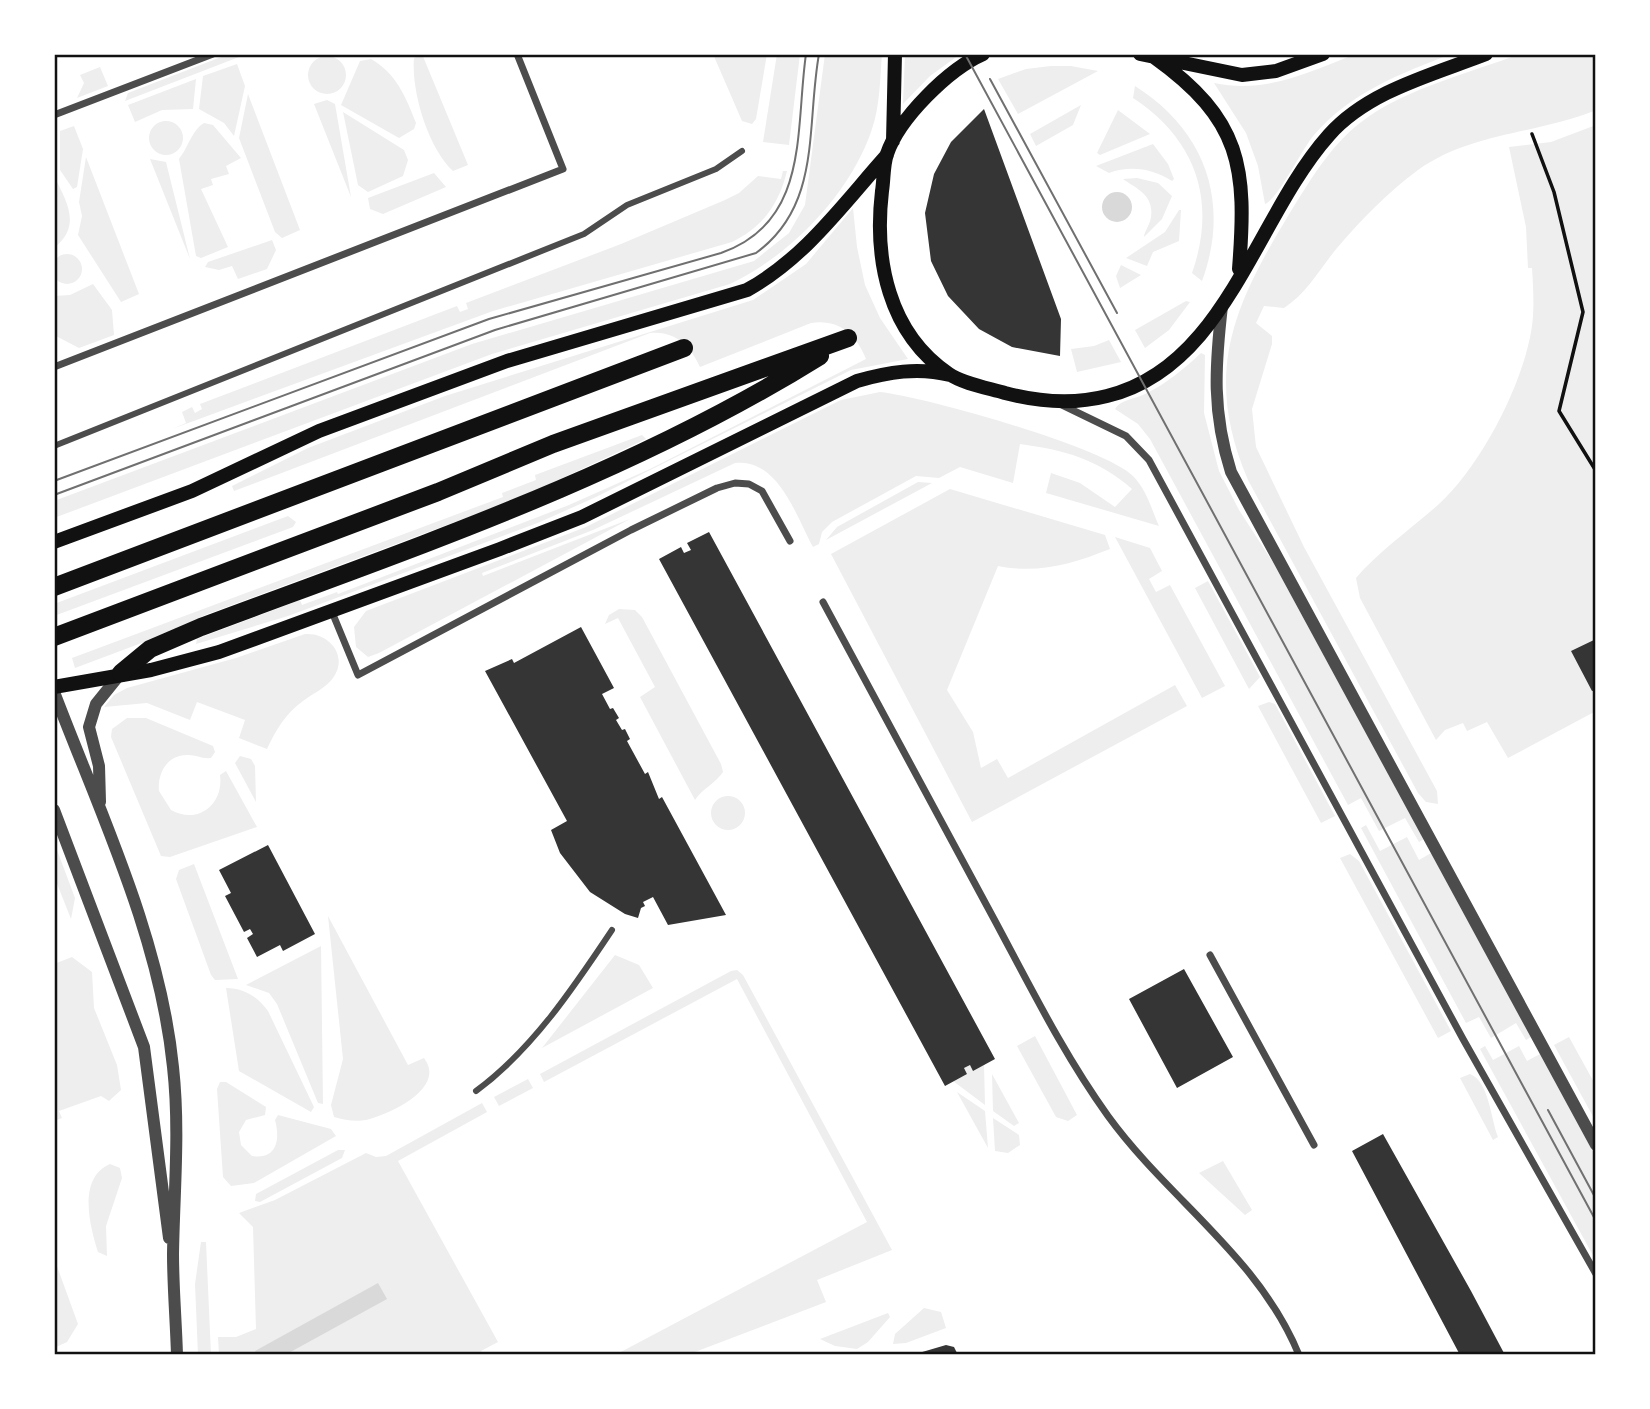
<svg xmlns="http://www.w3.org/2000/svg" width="1650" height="1409" font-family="'Titillium Web',sans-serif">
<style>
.green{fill:#eee}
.water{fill:#d9d9d9}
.building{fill:#353535}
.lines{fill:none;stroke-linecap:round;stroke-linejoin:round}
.path{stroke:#111;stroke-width:3.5}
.pedestrian{stroke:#4c4c4c;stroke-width:6}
.minor{stroke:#4c4c4c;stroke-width:7}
.tertiary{stroke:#4c4c4c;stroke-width:12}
.secondary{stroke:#111;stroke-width:14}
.primary{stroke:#111;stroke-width:18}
.tram{stroke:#707070;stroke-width:2}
.neatline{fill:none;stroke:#111;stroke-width:2.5}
</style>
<rect width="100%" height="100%" fill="#fff"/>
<path class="green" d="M229,54L239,57L125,101L128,93Z
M422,54L468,165L453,171C428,148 411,91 414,58Z
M713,54H767L756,119L752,124L742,121Z
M777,54H800L789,145L763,142Z
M825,54H882C880,79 880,106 872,129C851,193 790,256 730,284L492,354L54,518V501L472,344L754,261L789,233L805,205Z
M905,54H959V55L930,76L903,104Z
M1356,54H1451C1400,74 1351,92 1314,135C1301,150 1279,198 1265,204L1258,166L1246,133L1214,83C1266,94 1309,72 1356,54Z
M1520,54H1596V110C1538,134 1471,132 1418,170C1388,192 1361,220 1337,248C1319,270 1307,293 1284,308L1264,306L1256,323L1272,336V344L1252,409L1256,447L1304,547L1437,791L1438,804L1426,802L1418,793L1248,480C1202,372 1234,305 1291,211C1313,176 1333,141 1368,117C1409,88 1472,72 1520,54Z
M308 75a19 19 0 1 1 38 0a19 19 0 1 1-38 0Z
M371,59C396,73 406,97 416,123L414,129L399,138L341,105L360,61Z
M237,64L245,86L234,136L224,123L199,109L203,76Z
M1051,66H1071L1098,71L1018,114L998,79L1026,69Z
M100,67L108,86L77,98L84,83L80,75Z
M196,79L193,109L162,110L135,122L128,105Z
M1135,86C1205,130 1231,202 1202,281L1192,273C1217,202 1197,140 1133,98Z
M248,94L300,230L282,238L275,232L239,138Z
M327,100L335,104L351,197L314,104Z
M1081,105L1073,125L1036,146L1030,134Z
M1118,110L1150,134L1100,155L1097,153Z
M343,112L404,150L408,160L403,176L368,192L358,185Z
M149 138a17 17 0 1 1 34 0a17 17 0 1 1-34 0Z
M204,123L213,125L241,158L226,166L229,174L211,179L213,185L201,189L228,247L201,258L196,256L179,159C188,148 192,130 204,123Z
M1596,125V711L1508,758L1487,722L1467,731L1463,723L1445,730L1436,740L1360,598L1356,578C1378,552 1412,528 1439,504C1482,465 1529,375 1533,316C1534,300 1533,284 1532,268H1528L1526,227L1509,147L1551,142Z
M74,126L83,149L77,187L73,189L60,170V131Z
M1153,144L1168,164L1174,179L1172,181C1153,169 1131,165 1109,173L1096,166Z
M86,157L139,294L121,302L78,235L82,216L79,202Z
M150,159L166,162L190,259Z
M783,171H787C779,204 763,227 732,242L493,311L172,429L186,423L182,412L192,407L195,413L202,409L200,404L457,306L460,312L468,309L466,303L621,244L725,200L739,193L758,176L781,179Z
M434,173L446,187L383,214L370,209L368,198Z
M54,176C67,202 82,226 54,248Z
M1137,178L1158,183L1172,196L1162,219L1144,237C1144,232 1150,225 1151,217C1154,195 1137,189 1123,179Z
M853,208L857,247L865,285L880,318L908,359L851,370L596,497L540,522L288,616L196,644L197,639L300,600L302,605L337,592L338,594L569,505L650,469L866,359C856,334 839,319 811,323L700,367C690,345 675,331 650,333L234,491L232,486L308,448L445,396L753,300L806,264Z
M1179,210H1181L1179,241L1153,252L1147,266L1126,258L1165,232Z
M272,240L276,250L267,269L238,279L232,266L219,270L205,267L208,262Z
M52 269a15 15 0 1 1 30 0a15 15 0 1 1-30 0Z
M1121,265L1141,275L1120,288L1116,276Z
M93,284L112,310L114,335L79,348L54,335V296L70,295Z
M1186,301L1190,302L1169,330L1145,348L1135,330Z
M1109,340L1121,362L1077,372L1071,349L1094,346Z
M1201,353L1205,355L1204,413L1219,471L1239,510L1274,564L1424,839L1419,842L1405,818L1379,831L1361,798L1348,805L1150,439L1138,424L1115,409C1120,400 1135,399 1145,394C1166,384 1184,369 1201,353Z
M880,392C926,397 1103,447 1133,476C1147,490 1152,511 1159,526L1046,493L1051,473L1080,483L1115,507L1132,489C1098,459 1064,450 1020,444L1013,483L960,467L939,478L916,476L832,522L822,532L819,544L813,547C796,516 778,458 735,463L593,530L482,573L483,576L630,519L379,653L368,657L356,647L354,627L366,611L586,527L841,400Z
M642,435L646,439L541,488L471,516L205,615L155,638L75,668L72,658L503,497L502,493L536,480L535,475Z
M918,482L932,483L826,540L837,527Z
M950,489L1105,535L1110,549C1072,564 1039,574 998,566L947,690L973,732L981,768L997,759L1008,778L1175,685L1187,706L972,822L831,554Z
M288,516L296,522L293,527L54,616V604Z
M1115,537L1150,548L1162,571L1149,579L1156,592L1170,585L1225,686L1202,698Z
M1208,581L1260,677L1249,689L1195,588Z
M619,609L635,610L642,617L721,764L723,772C716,783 703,788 695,800L640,697L655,687L618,618L605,624L609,615Z
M305,634C329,632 349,656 333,678C326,688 312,694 303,701C285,714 276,730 267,749L239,738L245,720L197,702L190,720L147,703L104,707L114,695L127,688L236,658Z
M1269,702L1275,704L1335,816L1321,823L1258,706Z
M127,718H146L213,746L215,752L211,758C202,759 197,755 188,755C168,754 157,773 159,791L171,810C198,825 224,804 220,775L226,771L257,827L170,857L161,856L111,737L112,729Z
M240,756L251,759L255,766L256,802L235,763Z
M711 813a17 17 0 1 1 34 0a17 17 0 1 1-34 0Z
M1366,825L1380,851L1407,837L1419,860L1431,853L1531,1037L1526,1040L1516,1023L1491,1038L1479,1017L1466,1023L1361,828Z
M54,842L75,898L71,919L54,876Z
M1350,854L1359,861L1451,1031L1438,1038L1340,858Z
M194,864L238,979L215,980L211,975L176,879L179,870Z
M328,916L408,1065L424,1058C447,1088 390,1114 366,1120C356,1122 344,1120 334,1117L331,1105L343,1059Z
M321,946L323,1104L318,1103L277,1004L269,993L246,985Z
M615,955L639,965L653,988L542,1048Z
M72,957L92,972L94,1008L117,1065L121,1090L109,1101L101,1096L59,1111L62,1118L54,1121V964Z
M731,971L737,970L743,975L892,1250L817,1280L826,1302L687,1355H615L867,1222L737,979L544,1082L540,1074Z
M226,988C244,988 258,997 268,1011L314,1107L311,1112L239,1071Z
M1035,1036L1077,1115L1068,1121L1056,1117L1017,1046Z
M1569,1037L1596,1086V1122L1554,1045Z
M1485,1046L1493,1060L1519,1046L1527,1061L1540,1054L1596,1157V1261L1480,1049Z
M970,1065L973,1070L984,1065L985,1105L953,1081L967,1074L964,1068Z
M992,1074L1019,1123L1014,1126L993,1111Z
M1470,1074C1489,1081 1491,1120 1498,1137L1493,1140L1460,1078Z
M528,1079L533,1088L499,1106L494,1097Z
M220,1082H226L266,1107L265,1115L246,1120L239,1132L241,1145L252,1156C278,1160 280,1138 275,1120L278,1115L331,1129L336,1136L254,1183L231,1186L223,1177L217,1089Z
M957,1092L985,1111L988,1148Z
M482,1103L487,1112L398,1161L498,1342L481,1351L483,1355H219L218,1337H236L256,1329L253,1227L239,1213L275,1200L366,1153L376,1157L386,1156Z
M993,1118L1019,1135L1020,1145L1008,1153L995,1151Z
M338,1150H345L342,1158L260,1202L255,1201L256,1194Z
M1223,1161L1252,1210L1245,1215L1199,1173Z
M110,1164L120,1168L122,1178L106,1226L107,1256L98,1252C90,1227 77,1178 110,1164Z
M201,1242H206L211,1355H198L195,1284Z
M54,1258L78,1324L67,1342L54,1348Z
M924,1308L941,1312L946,1328L906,1343L893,1344L895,1334Z
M888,1313L890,1317L868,1342L857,1349L835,1346L820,1339Z"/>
<path class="water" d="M1102 207a15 15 0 1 1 30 0a15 15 0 1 1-30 0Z
M378,1283L387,1299L285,1355H257L255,1351Z"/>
<path class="building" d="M984,109L1061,319L1060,356L1012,347L979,329L948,296L931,261L925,213L934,174L951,142Z
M709,532L995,1059L973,1071L970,1065L964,1068L967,1074L945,1086L659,559L681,547L684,553L691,550L687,543Z
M581,627L614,688L602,694L610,709L613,708L619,718L616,720L622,730L625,729L630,739L627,741L645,774L648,772L659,799L662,797L726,915L668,925L653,897L643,902L645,906L641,908L638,918L625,914L590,892L560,853L551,830L567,821L485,671L512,659L514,663Z
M1596,639V690L1592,691L1571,651Z
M268,845L315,934L283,951L280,945L257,957L247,938L253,934L250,929L244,932L225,896L231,893L219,870Z
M1184,969L1233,1057L1177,1088L1129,999Z
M1383,1134L1471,1291L1505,1355H1460L1352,1151Z
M946,1345L954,1347L958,1355H912Z"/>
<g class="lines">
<path class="path" d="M1532,134L1554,192L1583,312L1559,411L1596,471"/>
<path class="pedestrian" d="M54,446L584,234L627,205L716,169L742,151
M476,1091C532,1050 574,987 612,930"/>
<path class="minor" d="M54,115L213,54
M54,367L563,169L517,54
M1062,405L1126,436L1149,460L1463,1039L1596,1274
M823,602C880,707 937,813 994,919C1030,986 1064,1055 1108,1116C1169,1200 1259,1257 1299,1355
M332,612L358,675L631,530L717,488L735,483L749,484L762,491L790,541
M1210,955L1314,1145"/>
<path class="tertiary" d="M1222,306C1215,367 1212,412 1231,472L1596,1145
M54,692C100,813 160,937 173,1067C180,1130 174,1191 173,1254C173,1287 176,1321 177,1355
M100,802L99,766L89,727L96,704L121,673
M54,810L144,1047L169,1238"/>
<path class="secondary" d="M983,54C949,69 899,118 887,154C883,165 884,179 882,191C874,259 888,333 949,374C964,384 988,388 1005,393C1039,402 1072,405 1107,396C1226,367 1255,218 1329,135C1368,91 1432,75 1486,54
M1140,54L1242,75L1276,71L1323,54
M1154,57C1242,120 1247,167 1239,269
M893,141L895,54
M54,542L192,491L319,431L507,361L747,290C805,258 843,204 887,155
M54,687L151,670L219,652L500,549L582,517L857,381C888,372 918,367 950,375"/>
<path class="primary" d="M54,587L684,348
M54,637L438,492L553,444L848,338
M121,673L150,649L201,627C412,548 628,476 820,356"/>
<path class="tram" d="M965,54L1596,1221
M990,79L1117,313
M54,481L489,319L721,253C810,222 795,130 806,54
M54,495L495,330L756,253C822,205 806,126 819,54
M1548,1110L1596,1199"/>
</g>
<rect width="1650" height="1409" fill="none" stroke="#ffffff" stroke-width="112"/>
<rect x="56" y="56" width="1538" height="1297" class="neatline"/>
</svg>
